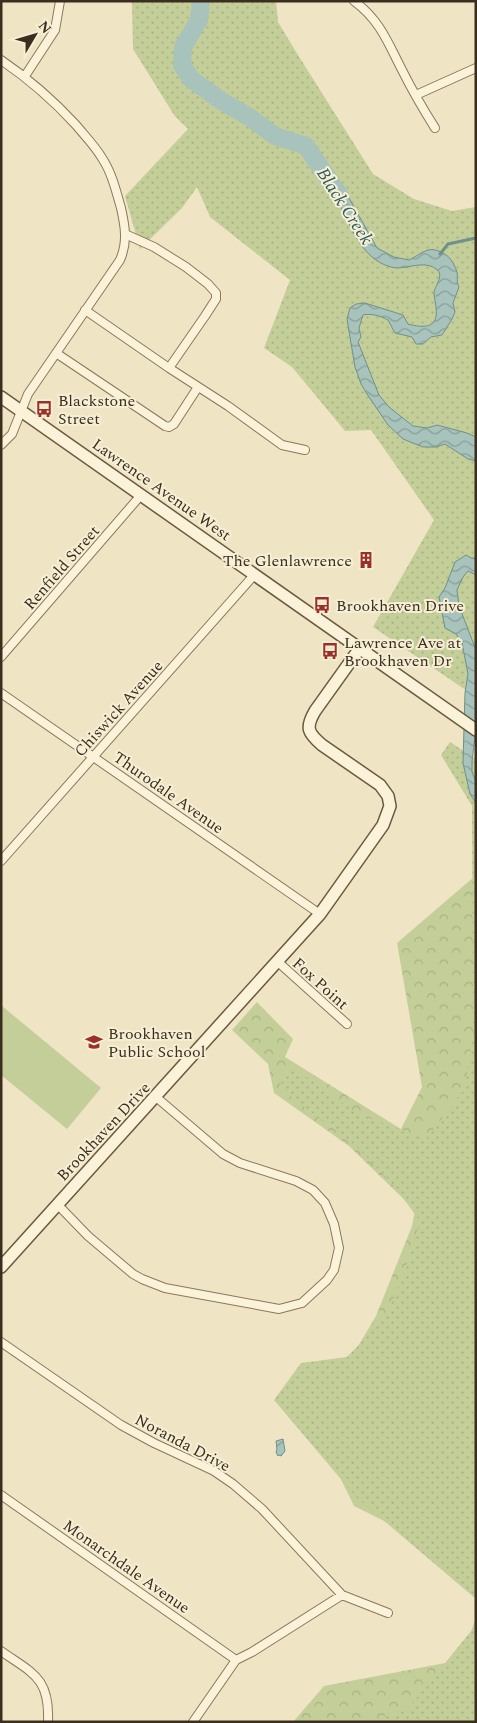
<svg xmlns="http://www.w3.org/2000/svg" width="477" height="1723" font-family="Spectral,serif">
<style>
.grass{fill:#c4ce99}
.forest{fill:url(#forest-crowns)}
.park{fill:url(#park-dots)}
.water{fill:url(#water-waves);stroke:#6d918b}
.lines{fill:none;stroke-linecap:round;stroke-linejoin:round}
.stream{stroke:#6d918b;stroke-width:3}
.river{stroke:#a7c3bc;stroke-width:18}
.street-casing{stroke:#8b775b;stroke-width:10}
.secondary-casing{stroke:#6d583e;stroke-width:14}
.street{stroke:#faf2d9;stroke-width:8}
.secondary{stroke:#faf2d9;stroke-width:11}
.labels{text-anchor:middle;stroke-width:4;stroke-linejoin:round;paint-order:stroke}
.poi-label{font-size:16px;fill:#3b2e1f;stroke:#f6efd5;text-anchor:start}
.street-label{font-size:16px;fill:#3b2e1f;stroke:#f6efd5}
.water-label{font-size:18px;font-style:italic;fill:#2e5b5b;stroke:#f6efd5}
</style>
<defs>
<pattern id="forest-crowns" width="20" height="18" patternUnits="userSpaceOnUse" patternTransform="scale(1.25)"><rect width="20" height="18" fill="#c4ce99"/><path d="M2 6a3 3 0 1 1 6 0M12 15a3 3 0 1 1 6 0" fill="none" stroke="#a9b183"/></pattern>
<pattern id="park-dots" width="8" height="8" patternUnits="userSpaceOnUse" patternTransform="scale(1.25)"><rect width="8" height="8" fill="#c4ce99"/><path d="M2 2h.1M6 6h.1" fill="none" stroke="#a9b183" stroke-width="1.8" stroke-linecap="round"/></pattern>
<pattern id="water-waves" width="16" height="10" patternUnits="userSpaceOnUse" patternTransform="scale(1.25)"><rect width="16" height="10" fill="#a7c3bc"/><path d="M0 5q4-4 8 0t8 0" fill="none" stroke="#899f98"/></pattern>
</defs>
<rect width="100%" height="100%" fill="#efe5c5"/>
<path class="grass" d="M2,1006L101,1088L67,1129L1,1075Z"/>
<path class="forest" d="M475,876L476,1187L428,1543L354,1506L313,1422L376,1316L412,1226L415,1210L349,1146L274,1093L268,1064L232,1030L257,1002L293,1039L285,1057L401,1129L422,1087L397,943Z
M476,1617V1720L474,1722H293L324,1686L461,1660Z"/>
<path class="park" d="M132,1H276L278,22L298,55L373,174L414,199L452,211L476,207V697L373,627L434,520L371,430L345,431L292,367L264,348L290,280L210,217L197,187L182,208L140,249L125,196L188,129L174,115L133,49Z
M450,742L476,759V1599L356,1497L274,1400L301,1363L347,1357L387,1316L409,1258L420,1221L394,1186L355,1145L278,1087L294,1068L355,1112L426,1139L464,1090L473,1038L472,806L441,755Z
M476,1625V1722H364L407,1710Z"/>
<path class="water" d="M331,173L340,182L377,248L394,257L409,260C425,252 429,244 446,255C451,258 455,266 457,272C458,278 456,281 459,287L453,303L455,312L452,319L442,335L431,337L423,344H416L412,337L395,333L388,320C381,316 371,313 363,315L359,328L361,337L358,342L379,395L389,407L413,426L427,428L437,425L467,433L476,437V461L468,459L445,444L436,447H423L403,439L388,425L367,394L361,384L355,367L347,319L350,308L356,304L365,303L403,315L408,324C423,328 439,329 436,308C436,303 434,298 434,293C435,285 445,275 436,269C423,259 405,271 391,267C360,259 350,223 336,198C332,192 327,186 322,180Z
M466,555L471,558H476V575L468,571L463,577L457,590L459,606L476,650V729L472,761V772L476,782V803L470,794L463,763L465,693L468,674L462,643L456,634L445,628L439,597L445,588L455,562Z
M283,1439L285,1451L281,1456L279,1455L278,1456L276,1452L277,1449L276,1441Z"/>
<g class="lines">
<path class="stream" d="M440,254L448,244L476,238"/>
<path class="river" d="M201,1L199,20L183,47L182,65L191,79L220,100L249,117L275,136L306,146L340,196"/>
<g class="street-casing">
<path id="street" d="M354,1C380,20 388,43 402,70C412,90 423,109 435,128
M1,60C29,79 53,100 76,125C85,136 95,146 102,158C112,173 116,191 121,208C125,226 128,242 120,260L28,394L12,434L1,445
M25,76L55,30L60,1
M416,95L476,68
M125,234L154,247L186,267L208,284L216,293V299L205,316L169,368
M85,310L169,368L228,406L282,445L305,450
M56,353L165,426L169,427L174,424L198,387
M1,657L141,495
M1,693L320,914
M1,861L255,574
M278,962L347,1024
M57,1204L88,1236L133,1274L142,1279L165,1288L279,1309L302,1303L327,1280L334,1270L339,1248L334,1224L325,1203L313,1190L296,1181L240,1163L223,1154L156,1097
M1,1342L121,1425L154,1443L214,1471L233,1484L262,1509L342,1595L388,1613
M1,1495L236,1660
M1,1651C32,1673 50,1677 48,1722
M193,1722L236,1660L252,1652L342,1595"/>
</g>
<g class="secondary-casing">
<path id="secondary" d="M1,397L476,730
M1,1267L320,914L383,825L390,806L388,796L380,785L322,745C308,733 305,728 315,711L360,648"/>
</g>
<use href="#street" class="street"/>
<use href="#secondary" class="secondary"/>
</g>
<defs>
<g id="bus-bare" transform="scale(1.35)"><path d="M-5-6H5V4H4V6H2V4H-2V6H-4V4H-5ZM-3.5-4V0h7V-4ZM-3.5 1.2v1.5H-2V1.2ZM2 1.2v1.5H3.5V1.2Z" fill="#9b3029" stroke="#f6efd5" stroke-width="2.5" paint-order="stroke"/></g>
<g id="building-bare" transform="scale(1.35)"><path d="M-4-6H4V6H1V3H-1V6H-4ZM-2.5-4.3h1.7v1.8h-1.7ZM.8-4.3h1.7v1.8H.8ZM-2.5-1h1.7V.8h-1.7ZM.8-1h1.7V.8H.8Z" fill="#9b3029" stroke="#f6efd5" stroke-width="2.5" paint-order="stroke"/></g>
<g id="school-bare" transform="scale(1.35)"><path d="M0-5L7-2L0 1L-7-2ZM-4 1L0 2.5L4 1V4Q0 6-4 4Z" fill="#9b3029" stroke="#f6efd5" stroke-width="2.5" paint-order="stroke"/></g>
</defs>
<g fill-rule="evenodd">
<use href="#bus-bare" x="44" y="409"/>
<use href="#building-bare" x="366" y="560"/>
<use href="#bus-bare" x="322" y="605"/>
<use href="#bus-bare" x="330" y="651"/>
<use href="#school-bare" x="94" y="1042"/>
</g>
<g class="labels">
<g class="poi-label">
<text x="58" y="406">Blackstone<tspan x="58" dy="18">Street</tspan></text>
<text x="352" y="566" text-anchor="end">The Glenlawrence</text>
<text x="336" y="611">Brookhaven Drive</text>
<text x="344" y="648">Lawrence Ave at<tspan x="344" dy="18">Brookhaven Dr</tspan></text>
<text x="108" y="1039">Brookhaven<tspan x="108" dy="18">Public School</tspan></text>
</g>
<g class="street-label">
<text transform="translate(162 489) rotate(35)" y="6">Lawrence Avenue West</text>
<text transform="translate(61 567) rotate(-49)" y="6">Renfield Street</text>
<text transform="translate(118 708) rotate(-48)" y="6">Chiswick Avenue</text>
<text transform="translate(169 792) rotate(35)" y="6">Thurodale Avenue</text>
<text transform="translate(321 983) rotate(42)" y="6">Fox Point</text>
<text transform="translate(103 1131) rotate(-47)" y="6">Brookhaven Drive</text>
<text transform="translate(183 1442) rotate(28)" y="6">Noranda Drive</text>
<text transform="translate(127 1566) rotate(35)" y="6">Monarchdale Avenue</text>
</g>
<g class="water-label">
<text transform="translate(345 206) rotate(57)" y="6">Black Creek</text>
</g>
</g>
<rect width="477" height="1723" fill="none" stroke="#3b2e1f" stroke-width="5"/>
<g transform="translate(35 35) rotate(52)" stroke="#f6efd5" stroke-width="4" paint-order="stroke">
<path d="M0-4L9 19L0 12L-9 19Z" fill="#3b2e1f"/>
<text y="-8" font-size="14" font-weight="bold" text-anchor="middle" fill="#3b2e1f">N</text>
</g>
</svg>
